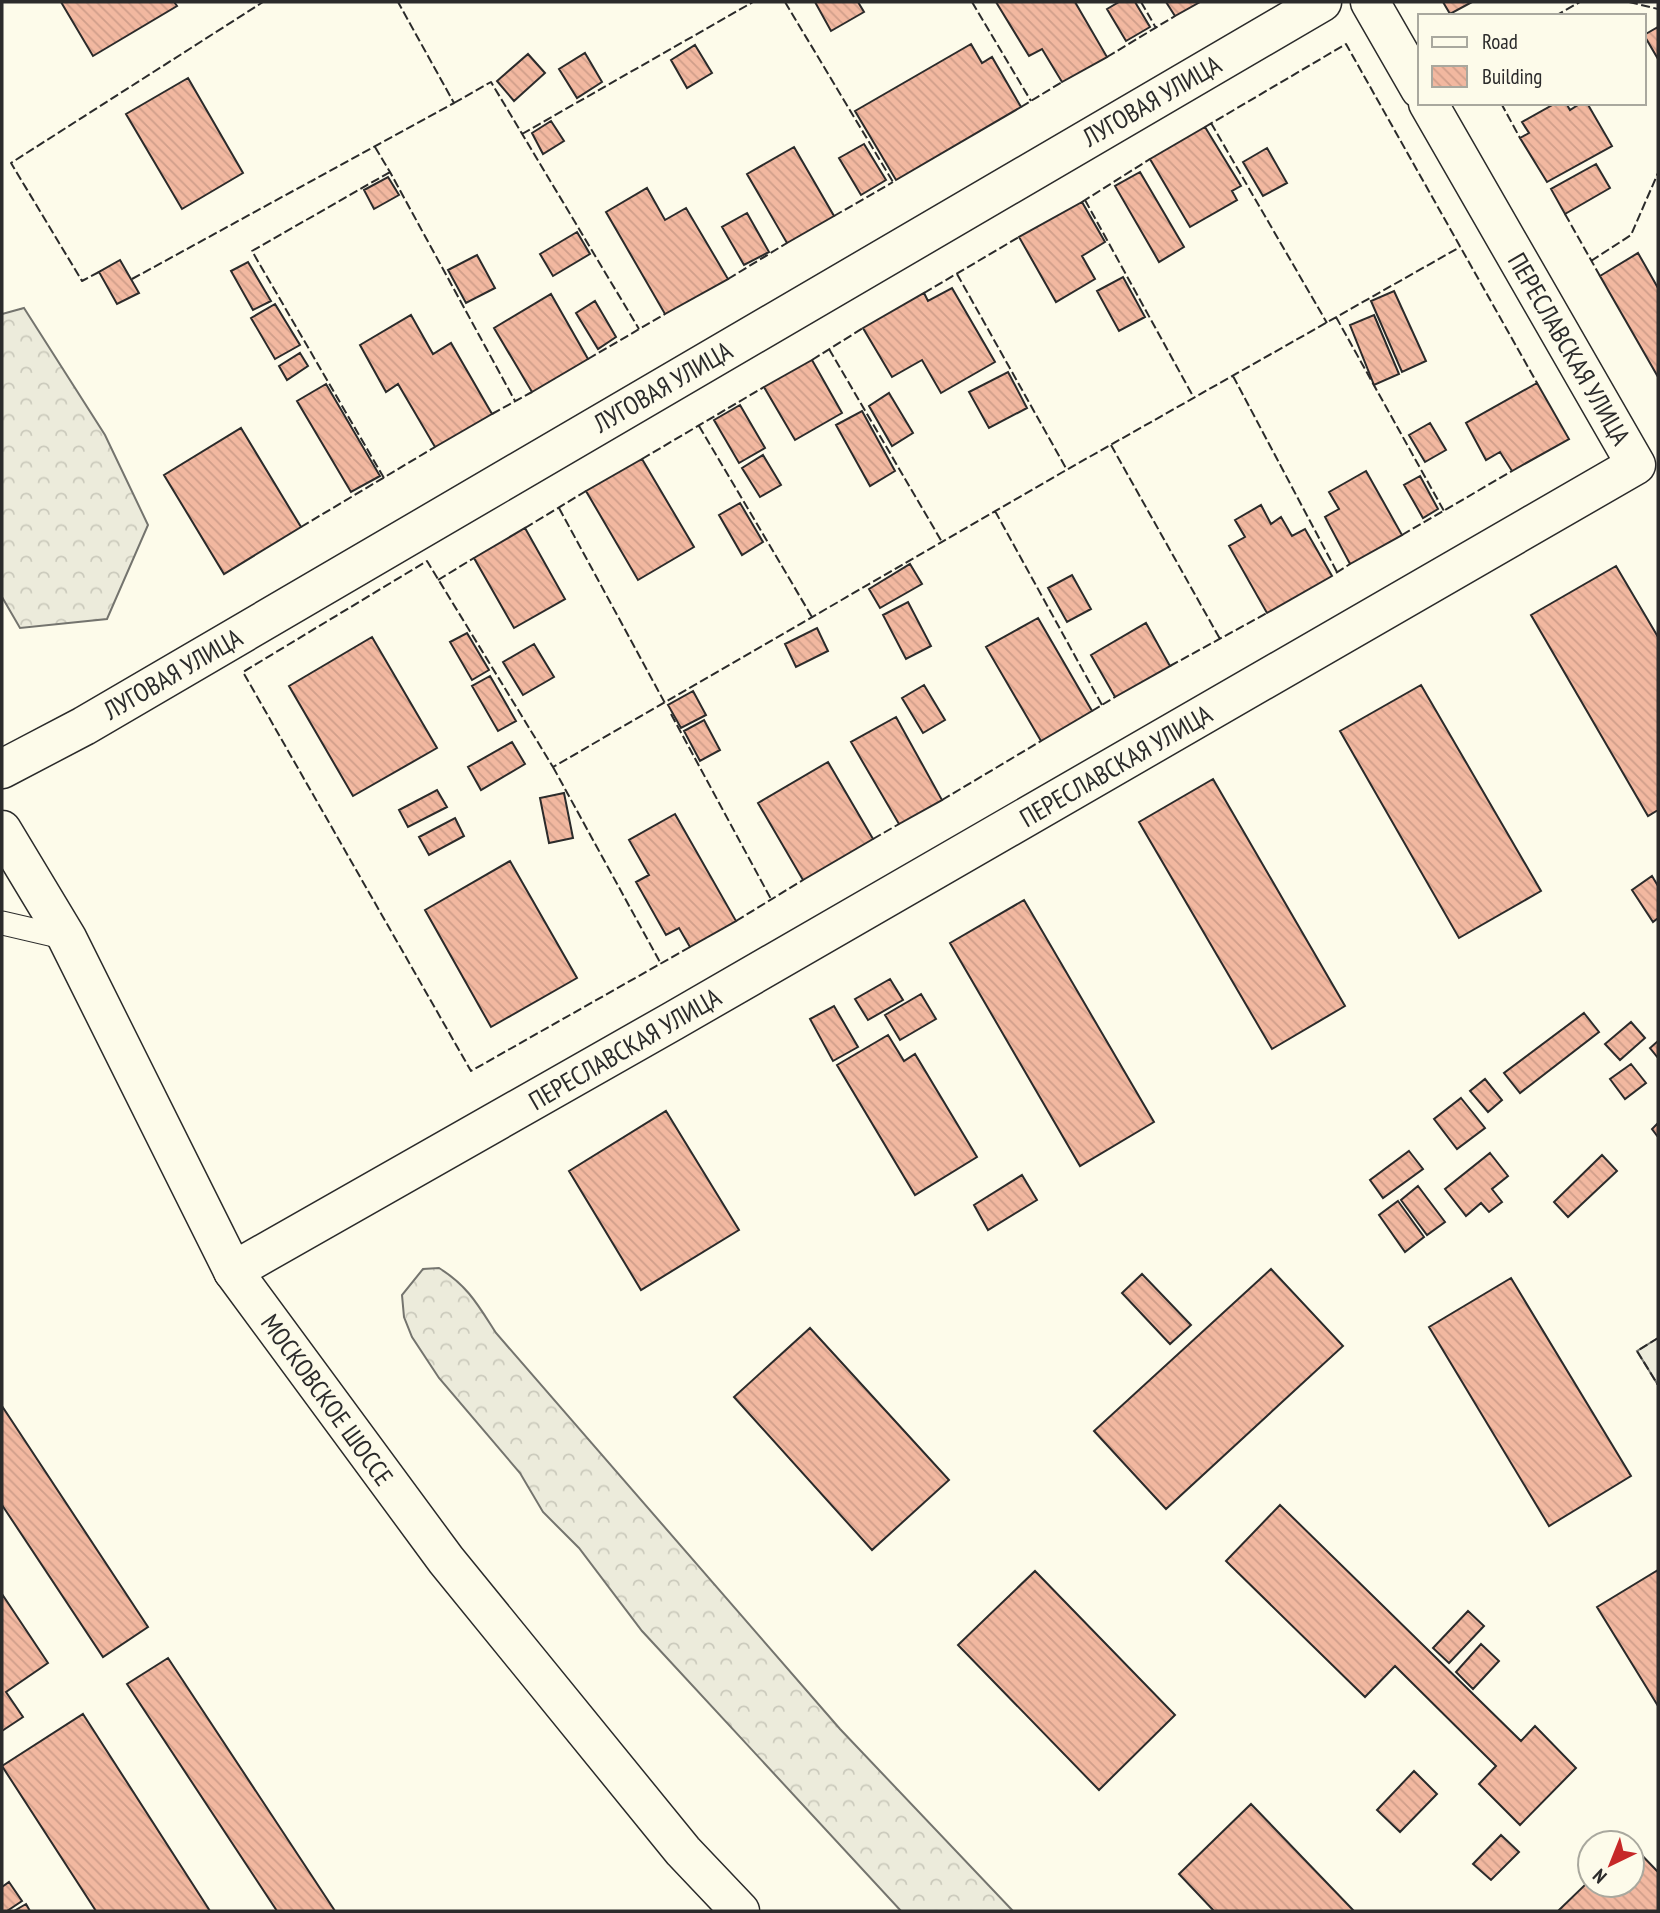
<svg xmlns="http://www.w3.org/2000/svg" width="1660" height="1913" font-family="'PT Sans Narrow',sans-serif">
<style>
.forest{fill:url(#forest-crowns);stroke:#74746e;stroke-width:2}
.pitch{fill:#ecebdb;stroke:#74746e;stroke-width:2}
.building{fill:url(#building-back-hatch);stroke:#2b2b2b;stroke-width:2}
.lines{fill:none;stroke-linecap:round;stroke-linejoin:round}
.service-casing{stroke:#2b2b2b;stroke-width:25}
.minor-casing{stroke:#2b2b2b;stroke-width:41}
.tertiary-casing{stroke:#2b2b2b;stroke-width:41}
.service{stroke:#fdfbea;stroke-width:23}
.minor{stroke:#fdfbea;stroke-width:38}
.tertiary{stroke:#fdfbea;stroke-width:38}
.fence{stroke:#2b2b2b;stroke-width:2;stroke-dasharray:9 3.5;stroke-linecap:butt}
.labels{text-anchor:middle;stroke-width:5;stroke-linejoin:round;paint-order:stroke}
.street-label{font-size:26px;fill:#2b2b2b;stroke:#fdfbea}
</style>
<defs>
<pattern id="forest-crowns" width="20" height="18" patternUnits="userSpaceOnUse" patternTransform="scale(1.75)"><rect width="20" height="18" fill="#ecebdb"/><path d="M2 6a3 3 0 1 1 6 0M12 15a3 3 0 1 1 6 0" fill="none" stroke="#cbcabc"/></pattern>
<pattern id="building-back-hatch" width="6" height="6" patternUnits="userSpaceOnUse" patternTransform="scale(1.75)"><rect width="6" height="6" fill="#f2b8a0"/><path d="M-1 5l2 2M0 0l6 6M5-1l2 2" fill="none" stroke="#d09e8a"/></pattern>
</defs>
<rect width="100%" height="100%" fill="#fdfbea"/>
<path class="forest" d="M24,308L105,435L148,525L107,619L20,628L2,597V314Z
M439,1268C468,1286 478,1305 496,1333L840,1729L1013,1911H901L642,1631L579,1548L543,1512L520,1473L439,1378L412,1337L404,1317L402,1295L423,1269Z"/>
<path class="pitch" d="M1658,1338V1385L1637,1351Z"/>
<path class="building" d="M61,2H174L177,6L93,56Z
M815,2H858L864,12L831,31Z
M996,2H1075L1107,57L1062,82L1042,49L1029,56Z
M1119,2H1135L1150,27L1126,41L1107,9Z
M1166,2H1200L1175,16Z
M1443,2H1472L1450,14Z
M1658,27V59L1644,35Z
M971,44L982,63L992,57L1021,107L896,180L855,111Z
M695,45L712,73L687,88L671,60Z
M585,53L602,82L577,98L559,69Z
M528,54L545,73L514,101L497,81Z
M188,78L243,173L182,209L126,114Z
M1556,103H1566L1570,110L1581,103H1587L1612,146L1547,182L1520,138L1529,133L1522,122Z
M551,121L564,141L543,154L532,133Z
M1205,127L1241,186L1232,191L1237,200L1190,227L1150,159Z
M864,144L886,180L861,195L839,158Z
M794,147L834,216L787,243L747,174Z
M1267,148L1287,183L1263,196L1243,162Z
M1596,164L1610,188L1565,214L1551,189Z
M1140,172L1184,247L1159,262L1115,186Z
M388,177L399,195L374,209L364,190Z
M647,188L665,220L686,208L728,279L665,314L606,212Z
M1082,202L1105,242L1082,256L1095,279L1056,302L1019,237Z
M747,213L769,252L744,265L722,227Z
M577,232L590,254L553,276L540,254Z
M1638,253L1658,288V377L1600,276Z
M477,255L495,288L466,303L448,270Z
M120,260L139,293L117,304L99,272Z
M248,262L271,301L253,310L231,271Z
M1123,277L1145,317L1119,331L1097,291Z
M952,288L995,362L941,393L922,360L892,377L863,328L924,293L928,301Z
M1394,291L1426,361L1402,372L1371,301Z
M551,294L588,359L532,392L494,328Z
M595,301L616,337L598,349L576,313Z
M275,304L300,345L275,359L251,318Z
M411,315L433,354L451,343L492,414L435,447L398,384L386,392L360,345Z
M1374,315L1399,374L1374,385L1350,325Z
M300,353L308,366L287,380L279,366Z
M812,360L842,413L795,440L764,387Z
M1008,372L1027,408L989,428L969,392Z
M1537,383L1569,439L1512,471L1500,452L1486,460L1466,423Z
M326,384L380,476L351,492L297,401Z
M889,393L913,433L892,446L869,406Z
M740,405L765,448L739,463L714,420Z
M862,411L895,471L870,486L836,425Z
M1430,423L1446,450L1425,462L1409,435Z
M241,428L301,527L224,574L164,475Z
M763,455L781,485L760,497L742,468Z
M642,459L694,547L638,580L586,491Z
M1366,471L1402,535L1350,564L1325,517L1339,509L1329,492Z
M1420,476L1438,509L1423,518L1404,485Z
M740,503L763,542L742,555L719,515Z
M1261,505L1271,524L1281,517L1292,536L1305,529L1332,576L1267,613L1229,546L1245,537L1235,520Z
M525,528L565,599L514,628L474,558Z
M910,564L922,584L880,608L869,589Z
M1616,566L1658,637V810L1648,816L1531,615Z
M1072,575L1091,609L1067,622L1048,588Z
M908,602L931,646L906,659L883,615Z
M1038,618L1092,711L1041,741L986,647Z
M1146,623L1170,666L1115,697L1091,655Z
M817,628L828,651L796,667L785,644Z
M467,633L489,670L472,680L450,642Z
M372,637L437,748L353,796L289,686Z
M534,644L554,677L523,695L503,662Z
M490,676L516,721L498,731L472,686Z
M924,685L945,720L923,733L902,698Z
M1421,685L1541,891L1459,938L1340,731Z
M693,691L706,715L681,728L668,705Z
M896,717L942,800L899,824L851,742Z
M704,720L720,750L700,761L684,731Z
M512,742L525,764L481,790L468,767Z
M828,762L873,839L803,880L758,803Z
M1213,779L1345,1006L1272,1049L1139,822Z
M437,790L447,807L408,827L399,810Z
M564,793L573,838L549,843L540,798Z
M675,814L736,921L690,947L679,928L666,935L636,882L649,875L629,840Z
M455,818L464,836L429,855L419,837Z
M510,861L577,978L491,1027L425,910Z
M1652,876L1658,886V918L1653,922L1632,890Z
M1024,900L1154,1122L1080,1166L950,943Z
M890,979L903,1000L868,1020L855,999Z
M921,994L936,1019L900,1040L885,1015Z
M834,1006L858,1047L833,1061L810,1019Z
M1584,1013L1599,1032L1520,1093L1504,1073Z
M1631,1022L1645,1038L1620,1060L1605,1044Z
M888,1035L904,1061L915,1054L977,1157L915,1195L837,1065Z
M1658,1041V1058L1650,1048Z
M1631,1064L1646,1083L1625,1099L1610,1079Z
M1485,1079L1502,1100L1488,1112L1470,1091Z
M1461,1098L1485,1128L1457,1149L1434,1119Z
M666,1111L739,1230L641,1290L569,1171Z
M1658,1123V1137L1652,1129Z
M1409,1151L1423,1169L1383,1198L1370,1180Z
M1490,1153L1508,1176L1492,1189L1502,1202L1489,1212L1481,1203L1466,1216L1445,1189Z
M1602,1155L1617,1171L1568,1217L1554,1202Z
M1022,1175L1037,1200L988,1230L974,1205Z
M1418,1186L1445,1222L1427,1235L1401,1200Z
M1398,1201L1424,1237L1405,1252L1379,1215Z
M1271,1269L1343,1346L1166,1509L1094,1431Z
M1142,1274L1191,1325L1170,1344L1122,1293Z
M1511,1278L1631,1476L1549,1526L1429,1327Z
M810,1328L949,1480L872,1550L734,1397Z
M2,1406L148,1627L103,1657L2,1505Z
M1280,1505L1521,1741L1535,1726L1576,1768L1520,1825L1479,1784L1496,1766L1395,1666L1365,1697L1226,1561Z
M1658,1570V1706L1597,1607Z
M1035,1571L1175,1715L1099,1790L958,1645Z
M2,1594L48,1663L6,1692L23,1717L2,1731Z
M1468,1611L1484,1626L1449,1663L1433,1648Z
M1481,1644L1499,1661L1473,1689L1456,1672Z
M168,1658L335,1911H277L127,1684Z
M83,1714L210,1911H96L2,1766Z
M1414,1771L1437,1794L1400,1832L1377,1810Z
M1251,1804L1354,1911H1214L1179,1874Z
M1501,1835L1519,1852L1491,1880L1473,1864Z
M1632,1845L1658,1872V1911H1558L1590,1880V1885H1632Z
M9,1882L22,1901L7,1911H2V1887Z
M26,1904L30,1911H14Z"/>
<g class="lines">
<g class="service-casing">
<path id="service" d="M2,923L67,938"/>
</g>
<g class="minor-casing">
<path id="minor" d="M1370,2L1420,89
M2,769L84,726L1322,2
M233,1271L673,1021L1636,465L1428,103"/>
</g>
<g class="tertiary-casing">
<path id="tertiary" d="M2,830L67,938L233,1271L446,1560L683,1851L740,1911"/>
</g>
<use href="#service" class="service"/>
<use href="#minor" class="minor"/>
<use href="#tertiary" class="tertiary"/>
<path class="fence" d="M785,2L893,182
M972,2L1031,101
M1141,2L1156,28
M1629,2L1658,9
M1555,16L1580,2
M1107,57L1175,16
M454,103L491,82L639,329
M1501,103L1520,138
M1021,107L1062,82
M1211,123L1327,323
M1205,127L1346,44L1537,383
M522,134L753,2
M375,147L390,172L515,401
M1085,200L1194,398
M1082,202L1150,159
M1565,214L1600,276
M834,216L893,182
M1591,261L1631,235L1658,173
M99,272L82,281L11,163L263,2
M957,274L1067,470
M132,279L454,103L398,2
M728,279L787,243
M924,293L1019,237
M1336,317L1444,511
M829,349L942,542
M588,359L665,314
M812,360L863,328
M1233,376L1337,572
M492,414L532,392
M699,426L812,617
M1111,445L1220,639
M642,459L764,387
M384,478L252,251L390,172
M559,508L666,705
M995,511L1102,705
M301,527L435,447
M525,528L586,491
M1402,535L1512,471
M1336,573L1350,564
M438,580L474,558
M1170,666L1267,613
M1092,711L1115,697
M671,714L771,899
M553,767L661,964
M942,800L1041,741
M873,839L899,824
M736,921L803,880
M690,947L471,1071L243,672L427,561L553,767L1061,473L1460,247
M1658,1338L1637,1351L1658,1385"/>
</g>
<g class="labels">
<g class="street-label">
<text transform="translate(1152 101) rotate(-30)" y="9">ЛУГОВАЯ УЛИЦА</text>
<text transform="translate(1569 349) rotate(60)" y="9">ПЕРЕСЛАВСКАЯ УЛИЦА</text>
<text transform="translate(663 387) rotate(-30)" y="9">ЛУГОВАЯ УЛИЦА</text>
<text transform="translate(173 674) rotate(-30)" y="9">ЛУГОВАЯ УЛИЦА</text>
<text transform="translate(1116 766) rotate(-30)" y="9">ПЕРЕСЛАВСКАЯ УЛИЦА</text>
<text transform="translate(625 1049) rotate(-30)" y="9">ПЕРЕСЛАВСКАЯ УЛИЦА</text>
<text transform="translate(327 1400) rotate(54)" y="9">МОСКОВСКОЕ ШОССЕ</text>
</g>
</g>
<rect width="1660" height="1913" fill="none" stroke="#2b2b2b" stroke-width="7"/>
<rect x="1418" y="14" width="228" height="91" fill="#fdfbea" stroke="#a9a89e" stroke-width="2"/>
<rect x="1432" y="37" width="35" height="10" fill="#fdfbea" stroke="#a9a89e" stroke-width="2"/>
<text x="1482" y="49" font-size="21" fill="#2b2b2b">Road</text>
<rect x="1432" y="66" width="35" height="21" fill="url(#building-back-hatch)" stroke="#a9a89e" stroke-width="2"/>
<text x="1482" y="84" font-size="21" fill="#2b2b2b">Building</text>
<g transform="translate(1611 1864) rotate(223)"><circle r="33" fill="#fdfbea" stroke="#a9a89e" stroke-width="2"/>
<path d="M0-5L12 26L0 18L-12 26Z" fill="#c62828"/>
<text y="-10" font-size="19" font-weight="bold" text-anchor="middle" fill="#2b2b2b">N</text>
</g>
</svg>
